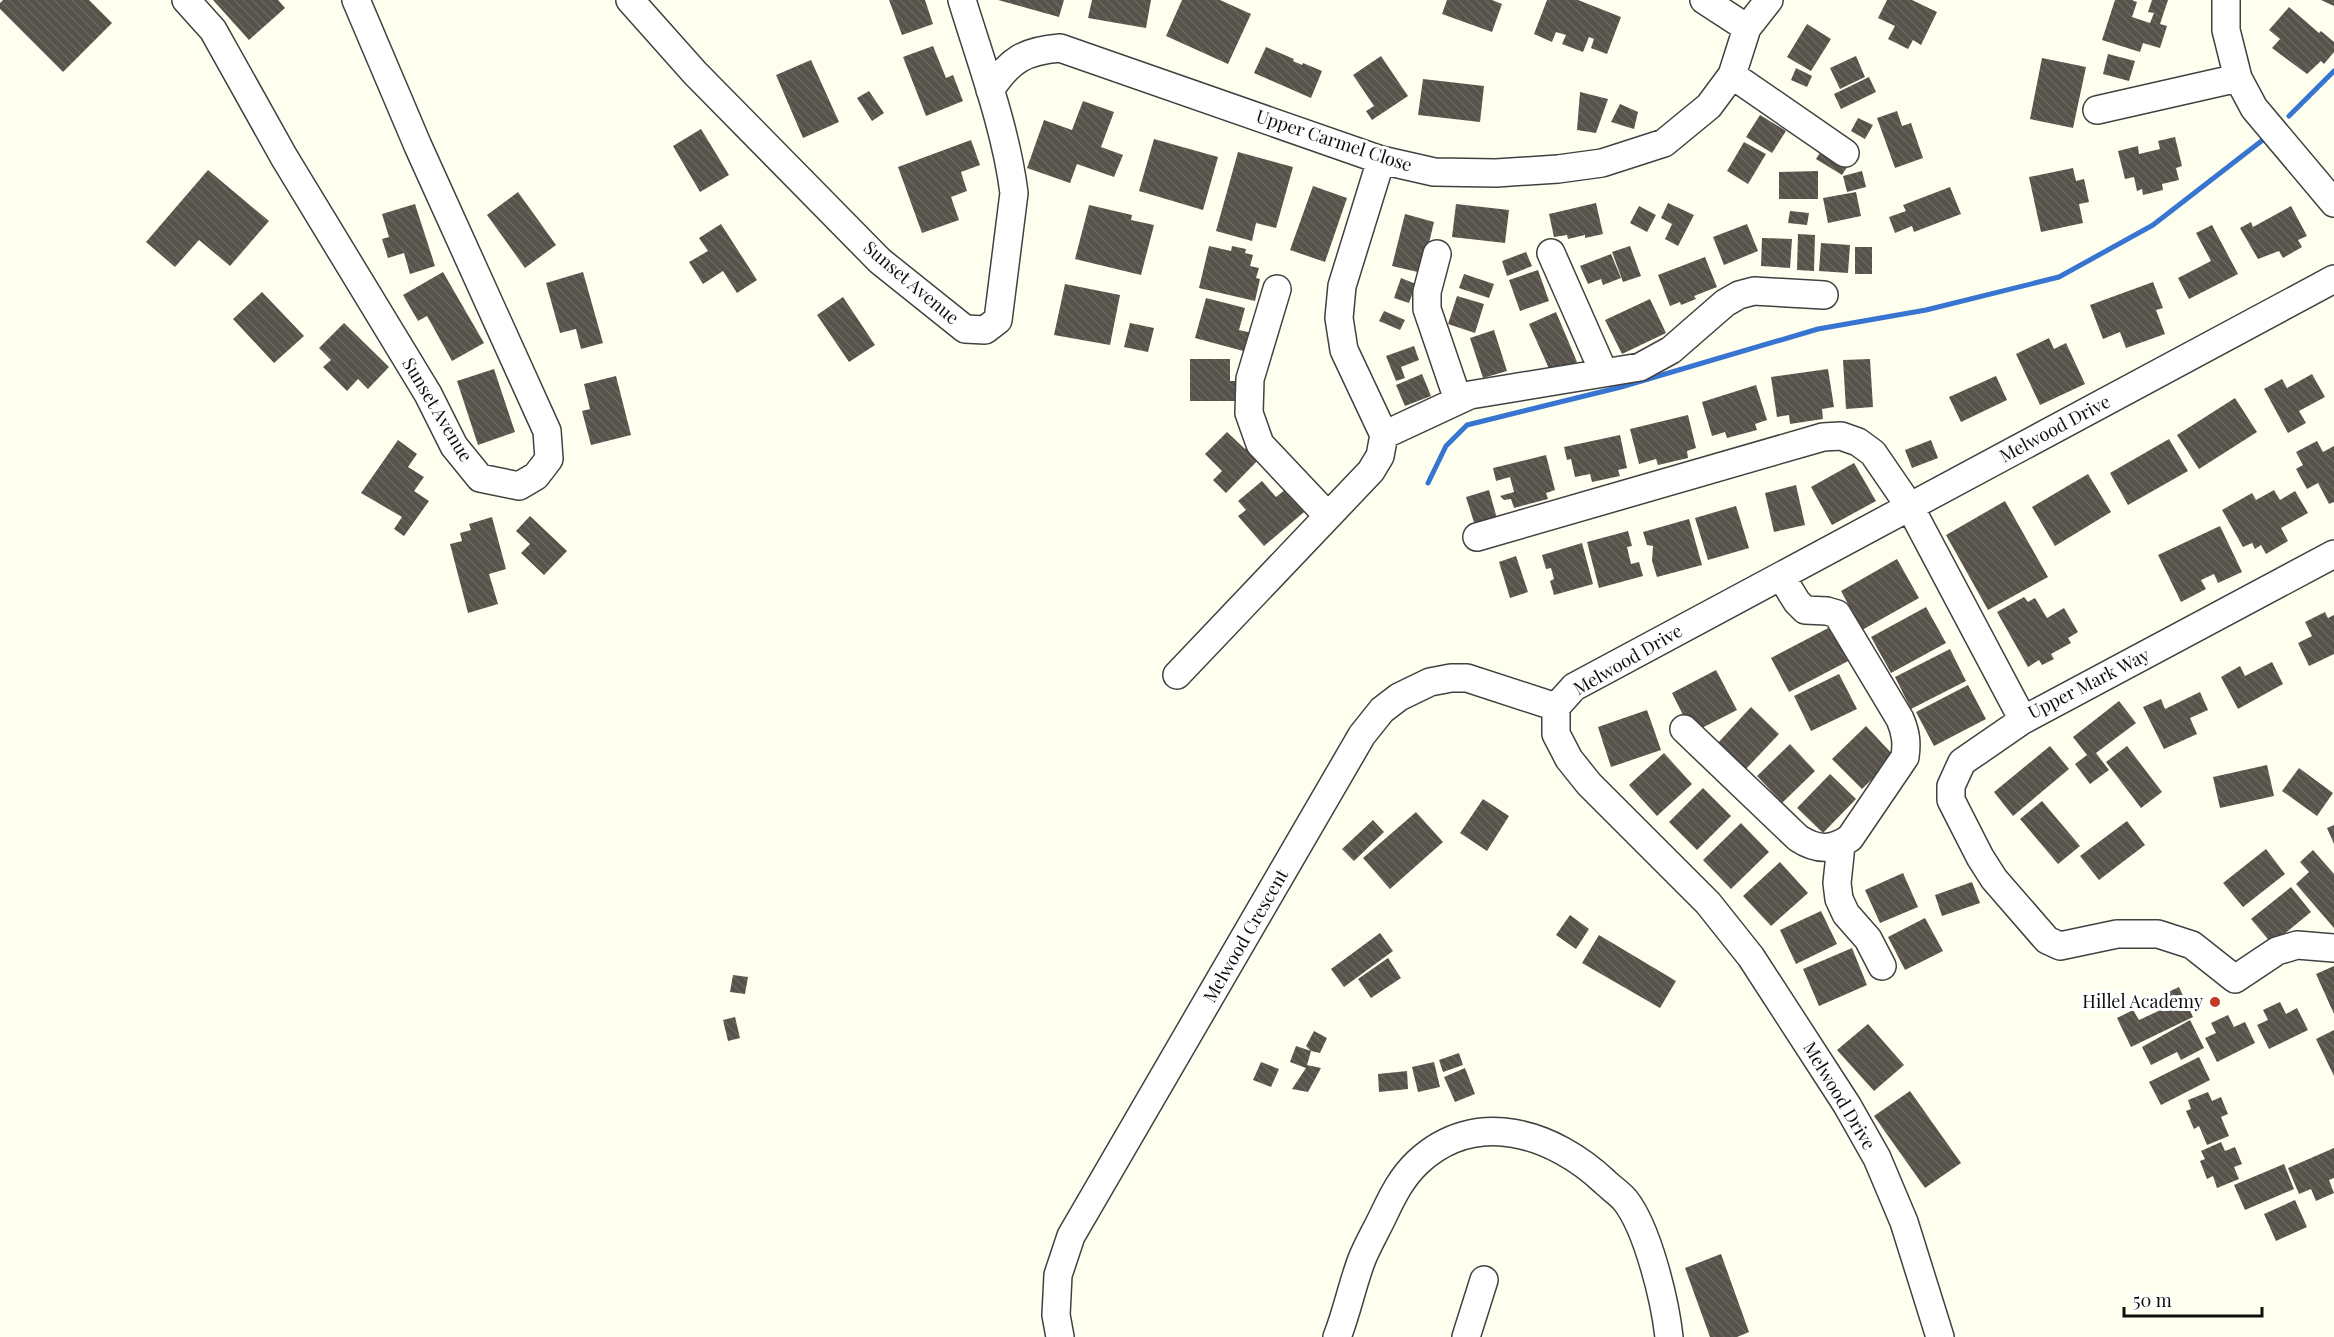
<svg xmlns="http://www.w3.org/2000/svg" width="2334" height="1337" font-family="'Playfair Display',serif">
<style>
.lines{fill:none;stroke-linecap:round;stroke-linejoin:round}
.stream{stroke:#3775d1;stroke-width:5}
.building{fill:url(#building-back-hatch)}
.minor-casing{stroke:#414141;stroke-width:30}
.minor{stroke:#fff;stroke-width:27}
.poi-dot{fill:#c33a21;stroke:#fff;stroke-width:2}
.labels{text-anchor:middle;stroke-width:6;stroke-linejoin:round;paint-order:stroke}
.street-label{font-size:18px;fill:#0e0e0e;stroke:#fff}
.poi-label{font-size:18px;fill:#0e0e0e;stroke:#fff;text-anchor:end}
</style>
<defs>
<pattern id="building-back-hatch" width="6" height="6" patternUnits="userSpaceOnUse" patternTransform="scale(1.5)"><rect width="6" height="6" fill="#57524a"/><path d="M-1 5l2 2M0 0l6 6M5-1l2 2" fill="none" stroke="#6a6660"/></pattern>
</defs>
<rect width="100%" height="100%" fill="#ffffef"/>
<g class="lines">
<path class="stream" d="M2289,116L2334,71
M1428,483L1446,446L1467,425L1621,387L1818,329L1926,310L2059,277L2153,225L2264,139"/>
</g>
<path class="building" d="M3,0H89L112,23L63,72L0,9V3Z
M213,0H278L285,8L249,40Z
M889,0H925L933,24L902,35Z
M998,0H1064L1059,17Z
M1092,0H1151L1146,28L1088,18Z
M1182,0H1220L1251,14L1228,64L1166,36Z
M1447,0H1492L1502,4L1492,32L1442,14Z
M1547,0H1578L1621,17L1607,54L1591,48L1594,39L1589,37L1583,52L1562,44L1566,35L1556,32L1552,42L1534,34Z
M1887,0H1912L1937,12L1921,45L1913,40L1908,49L1888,39L1895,26L1878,18Z
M2115,0H2132L2137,2L2132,17L2150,23L2154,13L2148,12L2152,0H2168L2160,24L2167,26L2160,48L2143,43L2140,52L2102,40Z
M2321,0H2334V6Z
M2289,7L2319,33L2321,31L2334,42V52L2324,64L2321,61L2307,74L2272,48L2280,39L2269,30Z
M1807,24L1831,39L1811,71L1787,57Z
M933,46L946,78L953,75L963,101L926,116L903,57Z
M1266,47L1294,59L1293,61L1302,65L1303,63L1322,71L1311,98L1254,73Z
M2108,54L2135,61L2129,81L2103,74Z
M1381,56L1408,96L1372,120L1366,111L1374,106L1353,75Z
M1856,56L1865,77L1840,89L1830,68Z
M2042,58L2086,67L2073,128L2030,119Z
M811,60L839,122L803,138L776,75Z
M1796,68L1812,76L1807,87L1791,80Z
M1869,77L1876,92L1841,109L1834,94Z
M1423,79L1484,86L1480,122L1418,115Z
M869,91L884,113L872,121L857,98Z
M1580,92L1608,99L1596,133L1577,130Z
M1083,101L1114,112L1101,147L1123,155L1114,177L1077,164L1070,183L1027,168L1044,120L1072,130Z
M1620,104L1638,112L1634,129L1611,122Z
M1897,111L1902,126L1911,123L1923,158L1895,168L1877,118Z
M1760,115L1786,131L1772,153L1746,137Z
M1858,118L1873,125L1865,139L1851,131Z
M701,129L729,175L700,192L673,146Z
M2175,137L2182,166L2176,168L2179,180L2162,184L2163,190L2143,195L2142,189L2137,191L2134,177L2125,179L2118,151L2138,146L2139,154L2160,149L2158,141Z
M1154,139L1218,157L1203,210L1139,191Z
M971,140L980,165L961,172L967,191L951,197L959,220L922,233L898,167Z
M1744,142L1766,154L1748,184L1727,171Z
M1825,145L1851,161L1842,175L1816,159Z
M1238,152L1293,167L1276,228L1256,223L1252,241L1216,231Z
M2073,168L2076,181L2084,179L2089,202L2079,204L2083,223L2041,232L2029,177Z
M208,170L269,221L230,266L199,240L175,267L146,242Z
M1818,171V199H1779V172Z
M1862,171L1866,187L1847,192L1843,176Z
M1313,186L1347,198L1325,262L1290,250Z
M1950,187L1961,214L1914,232L1912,226L1895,233L1889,217L1906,211L1903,205Z
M518,192L556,245L525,268L487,215Z
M1856,192L1861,216L1828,223L1823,198Z
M1596,203L1603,234L1585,238V235L1568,239L1567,235L1554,237L1549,214Z
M1668,203L1694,215L1678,246L1665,239L1672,224L1661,218Z
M415,204L435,266L410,274L404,253L388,258L382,239L389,237L382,214Z
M1456,204L1509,210L1505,243L1452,237Z
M1089,205L1132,215L1131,220L1154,225L1141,275L1075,259Z
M1639,206L1656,215L1647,232L1630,223Z
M2291,206L2307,236L2298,240L2302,247L2283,258L2279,251L2258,259L2240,228L2251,222L2253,227Z
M1790,211L1809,213L1807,225L1788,223Z
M1405,214L1434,222L1422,273L1392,266Z
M721,224L757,280L737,293L723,271L703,284L689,262L708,251L699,238Z
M1747,224L1758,251L1724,265L1713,237Z
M2212,225L2238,274L2189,299L2178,278L2211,261L2196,233Z
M1798,234L1815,235L1814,271L1797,270Z
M1762,238L1792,239L1790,268L1761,266Z
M1821,243L1850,245L1848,273L1819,271Z
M1209,246L1231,251L1232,246L1246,249L1245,253L1253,255L1250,266L1259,268L1256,278L1260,279L1255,301L1199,288Z
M1630,246L1641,276L1623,282L1612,252Z
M1855,247H1872V274H1855Z
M1526,252L1532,266L1507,276L1502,261Z
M1611,254L1621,278L1603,285L1601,279L1588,284L1580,266Z
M1705,257L1717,287L1694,296L1696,299L1681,305L1680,302L1670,306L1658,275Z
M1538,270L1549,301L1520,311L1509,280Z
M443,272L484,343L452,361L427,316L418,321L403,295Z
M583,272L603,343L581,349L576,329L560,333L546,283Z
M1464,274L1494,284L1489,298L1459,288Z
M1401,278L1416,284L1409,303L1394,298Z
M2153,282L2163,308L2156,310L2165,334L2126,348L2120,332L2103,339L2090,305Z
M1065,284L1120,295L1110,345L1054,335Z
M262,292L304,336L274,363L233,319Z
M1457,296L1484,304L1475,333L1448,324Z
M843,297L875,345L849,362L817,315Z
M1206,298L1245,308L1239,330L1252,333L1247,352L1195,338Z
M1650,299L1666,333L1622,354L1605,320Z
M1384,311L1405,320L1400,330L1379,321Z
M1556,312L1577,362L1551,373L1529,324Z
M344,323L389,367L368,389L358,379L347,391L323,367L331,360L319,348Z
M1130,323L1154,328L1148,352L1124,347Z
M1494,330L1507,371L1483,378L1470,338Z
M2049,338L2054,349L2066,343L2085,384L2040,405L2016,354Z
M1414,346L1419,360L1401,367L1405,378L1396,381L1386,356Z
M1190,359H1230V381H1244V401H1190Z
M1870,359L1873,407L1846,409L1843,360Z
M494,369L515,432L478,445L457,381Z
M1828,369L1834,407L1822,409L1823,419L1790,424L1789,415L1777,417L1771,377Z
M1422,374L1431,396L1405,406L1396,385Z
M2312,374L2325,397L2299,411L2306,423L2288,433L2264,389L2282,379L2287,388Z
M616,376L631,435L591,445L582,411L590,409L584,384Z
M1996,376L2007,400L1961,422L1949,397Z
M1756,385L1767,420L1755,424L1757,430L1727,438L1725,432L1712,436L1702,402Z
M2235,398L2257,432L2199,469L2177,435Z
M1688,415L1696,448L1687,451L1688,458L1658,465L1656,459L1639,464L1630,429Z
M1227,432L1245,449L1253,441L1265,453L1226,493L1213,480L1222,471L1205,454Z
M1620,435L1627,468L1618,470L1620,476L1592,482L1590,474L1575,477L1571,459L1567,460L1564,447Z
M2169,439L2188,471L2128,505L2110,473Z
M398,440L417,454L408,467L424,477L414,491L429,501L404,536L394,529L402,517L361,493Z
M1931,440L1938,458L1912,468L1905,450Z
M2317,441L2323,452L2334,446V502L2329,504L2318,483L2307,489L2296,469L2303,465L2296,452Z
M1546,455L1555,490L1546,493L1548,499L1514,508L1511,499L1504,500L1500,496L1514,492L1510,477L1496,481L1493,468Z
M1854,463L1876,501L1832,525L1811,487Z
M2088,474L2111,512L2055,546L2032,507Z
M1262,481L1276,497L1291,485L1310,507L1264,546L1238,516L1246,510L1238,501Z
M1796,485L1805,525L1774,532L1765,493Z
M1489,490L1498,522L1476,529L1466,497Z
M2274,490L2280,500L2295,491L2308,513L2281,528L2288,541L2266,554L2261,545L2255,549L2252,543L2243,547L2222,510L2252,493L2256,500Z
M2005,501L2048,577L1988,610L1946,535Z
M1736,506L1749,548L1708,560L1695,518Z
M530,516L567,551L544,575L521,553L530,544L516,531Z
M492,517L506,569L489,574L498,604L468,613L450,544L462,541L460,533L471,530L469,524Z
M1689,519L1702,565L1657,577L1652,561L1653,546L1647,545L1643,532Z
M2220,526L2242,572L2218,583L2214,574L2201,580L2206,589L2181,602L2158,555Z
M1628,531L1632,546L1627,547L1631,564L1639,562L1643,576L1599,588L1587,542Z
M1582,543L1593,584L1554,595L1550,581L1554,579L1551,568L1546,569L1542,555Z
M1516,556L1528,592L1510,598L1499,562Z
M1897,559L1919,598L1862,630L1841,591Z
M2024,597L2028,602L2035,598L2047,618L2064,608L2078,632L2068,638L2071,643L2051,654L2054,659L2042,665L2039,660L2028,667L1997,612Z
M1926,607L1946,643L1891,673L1871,637Z
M2325,612L2328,618L2334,615V654L2309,666L2298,643L2312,636L2305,622Z
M1834,625L1852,659L1789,692L1771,658Z
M1950,649L1966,681L1911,709L1895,677Z
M2272,662L2283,684L2238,709L2221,677L2240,666L2245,676Z
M1716,670L1737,710L1692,733L1672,693Z
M1839,674L1857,709L1811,731L1794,696Z
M1968,685L1986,719L1934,746L1916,712Z
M2200,692L2208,710L2190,718L2197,734L2164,749L2143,707L2161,699L2165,709Z
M2119,701L2136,723L2096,753L2109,770L2090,784L2075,764L2087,755L2073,737Z
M1751,707L1779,734L1745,770L1717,744Z
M1647,710L1661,750L1611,767L1598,727Z
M1866,726L1895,757L1862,789L1832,759Z
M1790,744L1815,771L1782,803L1757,776Z
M2050,746L2069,769L2013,816L1994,792Z
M2127,746L2162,792L2141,808L2106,762Z
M1664,753L1692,784L1657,816L1629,785Z
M2267,765L2274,796L2220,808L2213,777Z
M2299,768L2333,793L2317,816L2282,791Z
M1830,774L1856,799L1823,833L1797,808Z
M1703,788L1731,816L1697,850L1669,822Z
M1483,799L1509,816L1487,851L1460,833Z
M2042,801L2080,846L2058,864L2020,819Z
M1416,812L1443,842L1390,889L1363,858Z
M1373,820L1384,832L1354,861L1342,849Z
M2127,821L2145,845L2099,880L2080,856Z
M1741,823L1769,852L1731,889L1703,860Z
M2334,825V844L2327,828Z
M2266,849L2285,874L2243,907L2223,883Z
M2313,850L2334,874V928L2296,884L2309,872L2300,862Z
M1780,862L1808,893L1771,926L1743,896Z
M1903,873L1918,907L1880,923L1865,890Z
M1972,882L1980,903L1942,916L1935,895Z
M2291,887L2311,912L2272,944L2251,919Z
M1821,911L1837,944L1796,964L1780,930Z
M1570,915L1589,929L1576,949L1556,935Z
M1925,918L1943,951L1905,970L1888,937Z
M1380,933L1393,951L1344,987L1331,969Z
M1599,935L1676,981L1660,1008L1582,963Z
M1852,948L1867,985L1819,1006L1803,969Z
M1388,958L1401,978L1371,998L1358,979Z
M2334,966V1014L2316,974Z
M733,975L748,977L745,994L730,992Z
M2179,987L2193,1017L2131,1047L2117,1018L2133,1010L2139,1020L2167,1007L2162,995Z
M2280,1002L2286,1014L2297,1008L2308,1030L2269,1049L2257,1025L2268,1020L2263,1010Z
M2228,1015L2234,1027L2245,1022L2255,1043L2217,1062L2205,1038L2216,1033L2211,1023Z
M735,1017L740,1038L728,1041L723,1020Z
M2190,1020L2204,1048L2181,1060L2177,1052L2151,1065L2142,1047Z
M1868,1024L1904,1065L1874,1091L1837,1050Z
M2334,1030V1076L2316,1039Z
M1314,1031L1327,1038L1320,1053L1311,1051L1306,1046Z
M1296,1046L1311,1051L1307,1065L1321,1068L1308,1092L1292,1089L1306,1068L1290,1062Z
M1459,1053L1463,1065L1443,1072L1439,1060Z
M2199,1057L2210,1080L2161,1105L2149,1082Z
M1261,1062L1279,1069L1271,1087L1253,1080Z
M1434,1062L1440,1087L1418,1092L1412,1067Z
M1465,1068L1475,1094L1455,1102L1444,1077Z
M1407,1071L1408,1089L1379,1092L1378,1074Z
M1910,1091L1961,1163L1925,1188L1874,1116Z
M2208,1092L2212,1101L2221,1097L2228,1114L2221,1117L2229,1136L2207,1145L2199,1126L2194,1129L2186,1111L2191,1109L2188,1100Z
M2221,1142L2225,1151L2235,1147L2242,1164L2234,1167L2239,1179L2217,1188L2213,1176L2207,1179L2200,1161L2205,1159L2201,1151Z
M2334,1148V1178L2329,1180L2334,1193L2316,1201L2311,1189L2299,1194L2288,1168Z
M2284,1164L2294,1189L2245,1210L2234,1185Z
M2295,1200L2307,1227L2276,1241L2264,1214Z
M1721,1254L1749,1332L1737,1337H1710L1685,1268Z"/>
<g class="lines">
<g class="minor-casing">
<path id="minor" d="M186,0L213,30L284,157L428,394L454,446L480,478L519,486L536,476L549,459L547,431L418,146L356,0
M630,0L695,73L880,261L965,329L985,330L998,320L1014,193C1006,129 981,62 962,0
M1704,0L1747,28
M2226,0V30L2238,78L2254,108L2334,203
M1732,75L1845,153
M990,90C1010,60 1024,51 1060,48L1381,160L1434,172L1496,173L1558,169L1602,163L1664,143L1709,106L1732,75L1747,28L1769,0
M2097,110L2238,78
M1551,253L1604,373
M1437,254L1427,292V309L1458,400
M1277,289L1250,379L1249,413L1260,444L1328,516
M1384,435L1470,395L1640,367L1671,350L1725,303L1739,295L1754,291L1824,295
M1477,537L1823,437L1841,436L1858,442L1873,453L1910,507L2023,720
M2334,554L2023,720L1962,762L1951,786V800L1980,857L1994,879L2047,940L2060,946L2117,934H2158L2192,945L2235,979L2277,951L2297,945L2334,948
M1177,675L1371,471L1380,456L1384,435L1344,350L1339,318L1342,286L1381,160
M1684,729L1798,838C1816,850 1832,851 1850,838L1905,757C1907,743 1906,733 1900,719L1837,614L1827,611L1805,610L1797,602L1781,576
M1841,845L1837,883L1839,899L1846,914L1868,939L1882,966
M1060,1337L1056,1315L1058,1275L1071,1236L1362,735L1382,710L1399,697L1430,682L1451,678H1467L1556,707
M1337,1337C1347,1312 1352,1285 1362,1259C1368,1244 1377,1229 1384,1214C1393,1195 1402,1177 1418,1162C1476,1108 1553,1133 1605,1182C1611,1188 1619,1193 1625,1200C1648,1229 1665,1301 1669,1337
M1466,1337L1484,1280
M1940,1337L1904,1222L1877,1158L1847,1105L1751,957L1708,903L1589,784L1569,759L1556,734V707L1574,687L2334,279"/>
</g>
<use href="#minor" class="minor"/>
</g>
<circle class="poi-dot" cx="2215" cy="1002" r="6"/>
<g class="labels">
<g class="street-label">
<text transform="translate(1334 141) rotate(18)" y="6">Upper Carmel Close</text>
<text transform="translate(911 283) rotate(40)" y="6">Sunset Avenue</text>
<text transform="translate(437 410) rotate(59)" y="6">Sunset Avenue</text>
<text transform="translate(2055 429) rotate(-28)" y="6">Melwood Drive</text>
<text transform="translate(1628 660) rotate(-30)" y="6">Melwood Drive</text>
<text transform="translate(2089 684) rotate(-27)" y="6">Upper Mark Way</text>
<text transform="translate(1246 936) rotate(-60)" y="6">Melwood Crescent</text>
<text transform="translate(1839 1096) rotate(59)" y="6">Melwood Drive</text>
</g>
<g class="poi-label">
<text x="2203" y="1008">Hillel Academy</text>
</g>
</g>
<path d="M2124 1307v9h138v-9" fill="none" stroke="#0e0e0e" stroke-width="3"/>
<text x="2133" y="1307" font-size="18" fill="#0e0e0e" stroke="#ffffff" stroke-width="4.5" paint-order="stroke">50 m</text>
</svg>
